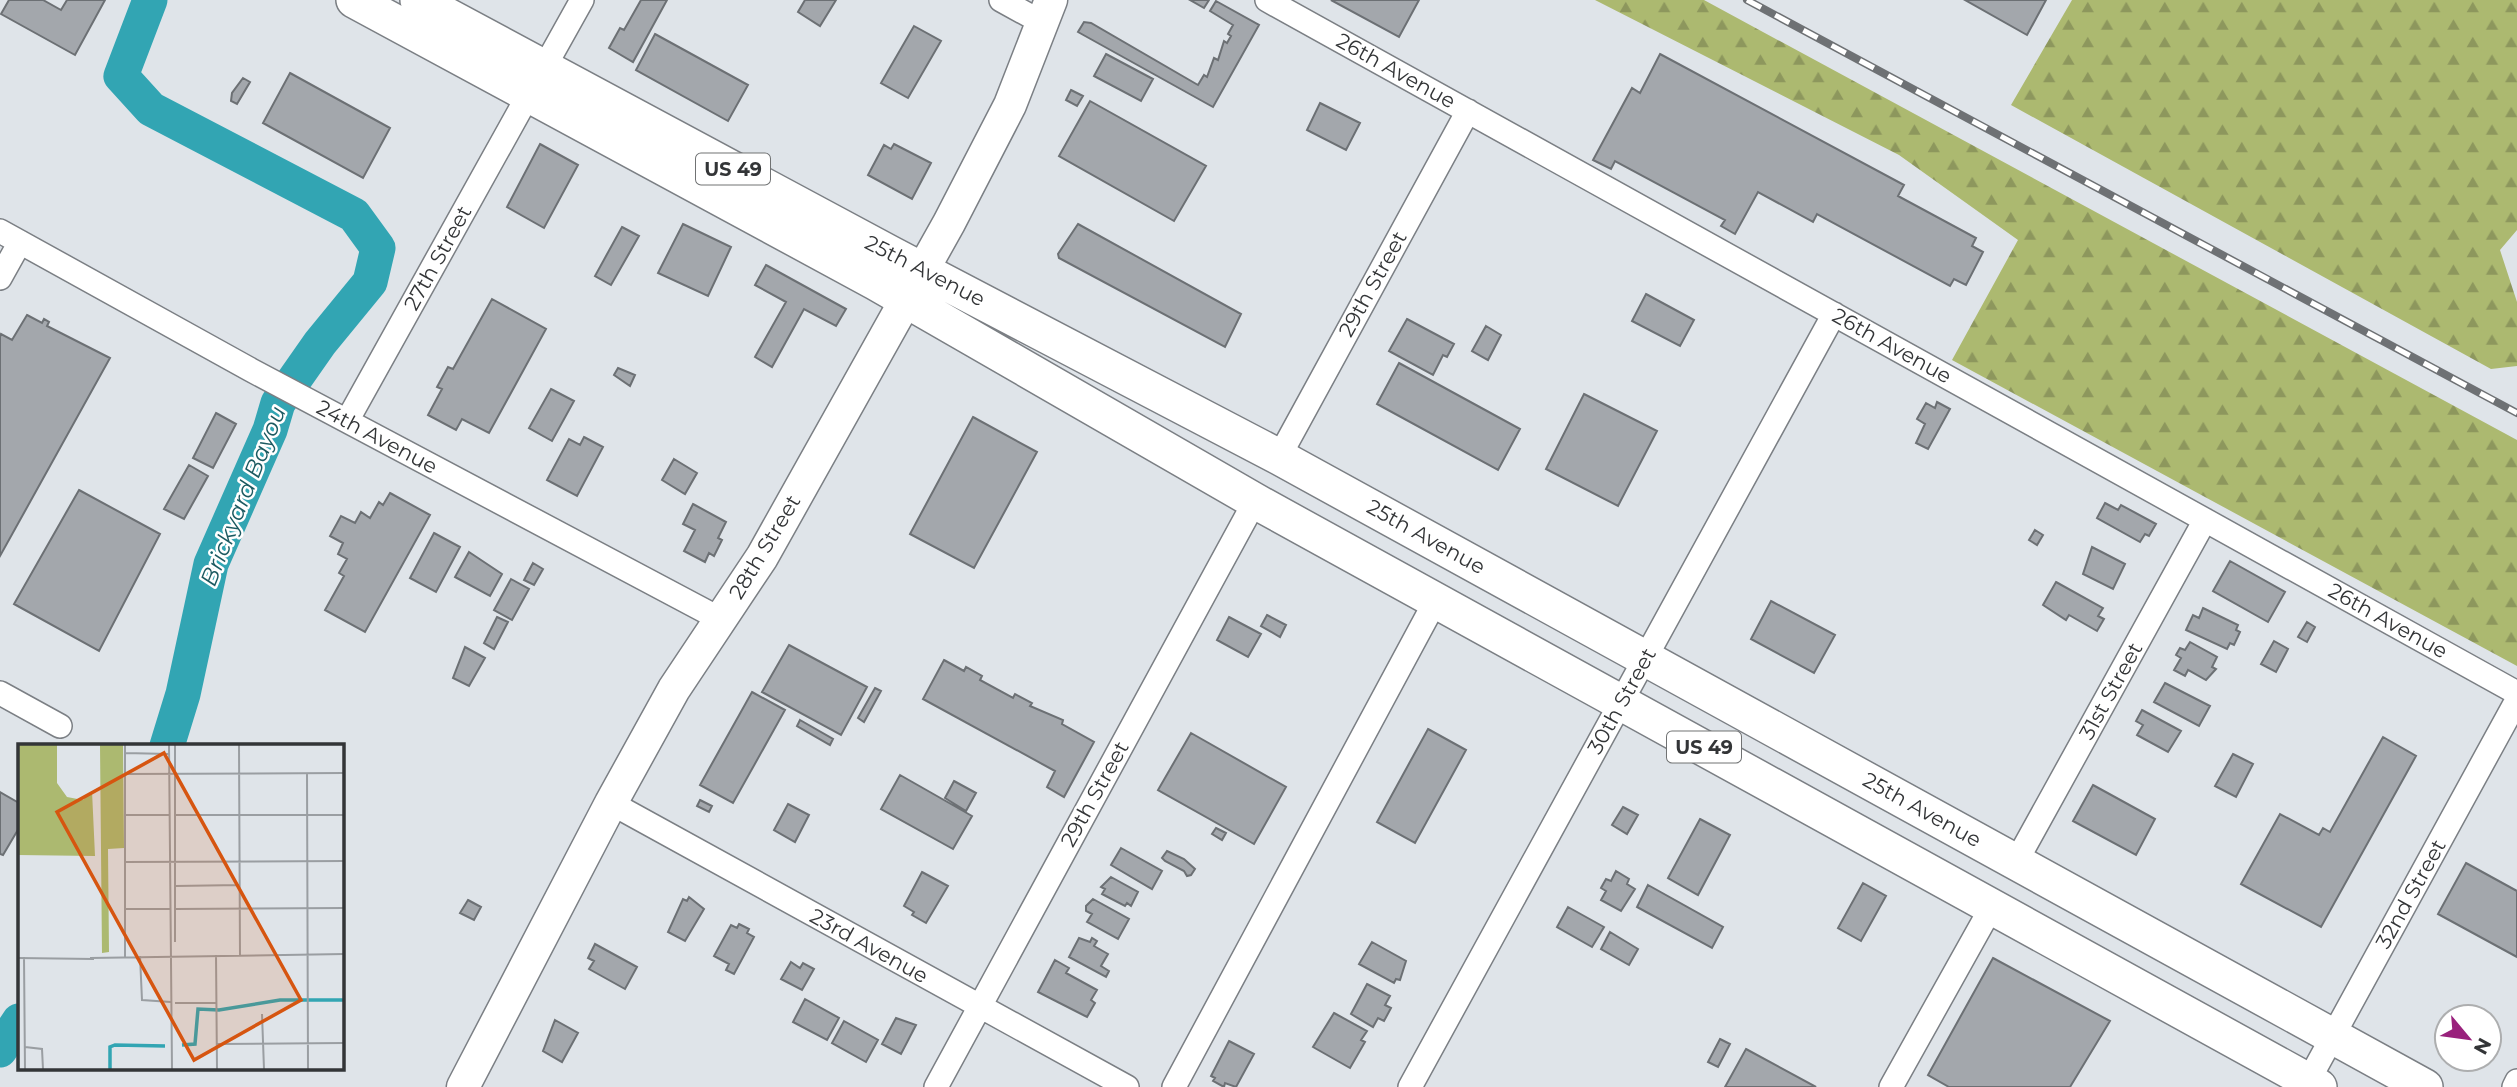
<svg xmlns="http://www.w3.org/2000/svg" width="2517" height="1087" font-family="Montserrat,sans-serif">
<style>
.forest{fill:url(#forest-firs)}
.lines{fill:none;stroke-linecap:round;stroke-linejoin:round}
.river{stroke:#32a5b3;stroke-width:35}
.building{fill:#a3a7ac;stroke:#6c7074;stroke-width:2}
.minor-casing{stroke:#7b7f84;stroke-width:26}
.secondary-casing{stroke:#7b7f84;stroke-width:35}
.primary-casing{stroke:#7b7f84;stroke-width:38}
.minor{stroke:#fff;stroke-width:23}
.secondary{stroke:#fff;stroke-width:32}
.primary{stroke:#fff;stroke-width:35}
.rail-casing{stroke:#6e7174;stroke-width:8}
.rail{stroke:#fff;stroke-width:5;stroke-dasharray:16;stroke-linecap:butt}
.labels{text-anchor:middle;stroke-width:5;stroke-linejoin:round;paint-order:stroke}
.shield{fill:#fff;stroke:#707273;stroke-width:2}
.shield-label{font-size:19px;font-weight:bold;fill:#333537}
.street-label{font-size:21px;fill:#333537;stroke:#fff}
.water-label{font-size:23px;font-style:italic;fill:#1c5a61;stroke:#fff}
.inset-river{fill:none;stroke:#32a5b3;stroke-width:3.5}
.inset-road{fill:none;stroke:#9a9ea2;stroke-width:2}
.view{fill:#d65510;fill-opacity:0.15;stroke:#d65510;stroke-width:3.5}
.inset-edge{fill:none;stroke:#333537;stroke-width:3.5}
</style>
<defs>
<pattern id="forest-firs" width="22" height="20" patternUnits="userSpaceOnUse" patternTransform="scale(1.75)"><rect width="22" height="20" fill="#acb970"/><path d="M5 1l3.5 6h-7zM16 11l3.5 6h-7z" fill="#8d975d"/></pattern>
</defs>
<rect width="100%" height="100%" fill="#dfe4e9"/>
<path class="forest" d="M1595,0H1704L2517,440V666L1952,360L2018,240L1899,155Z
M2072,0H2517V230L2500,250L2517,302V366L2491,369L2011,105Z"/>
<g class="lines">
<path class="river" d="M150,0L121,76L151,109L354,215L378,248L370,282L320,343L278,403L270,430L211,564L183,694L167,746
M0,1050L19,1021"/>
</g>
<path class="building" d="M9,0H43L61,10L67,0H105L75,55L1,14Z
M641,0H667L633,62L609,48L620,28L624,30Z
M805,0H836L820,26L798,12Z
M1190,0H1209L1204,8Z
M1331,0H1419L1399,37Z
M1965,0H2046L2027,35Z
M1216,1L1259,25L1213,107L1078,32L1084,22L1091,23L1198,85L1204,75L1207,77L1214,58L1218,60L1224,41L1227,43L1231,36L1228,34L1233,25L1210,11Z
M914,26L941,41L908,98L881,83Z
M655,34L748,85L728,121L636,70Z
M1106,54L1153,79L1141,101L1094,76Z
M1660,54L1904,185L1898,196L1976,238L1972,246L1983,252L1966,285L1954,279L1950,286L1817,214L1813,222L1758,192L1735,234L1721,226L1725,220L1615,161L1611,169L1593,160L1632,88L1640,93Z
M290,73L390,128L363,178L263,123Z
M243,78L250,82L237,104L231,101L232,93Z
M1071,90L1083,96L1077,106L1066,100Z
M1090,101L1206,166L1174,221L1059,156Z
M1320,103L1360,123L1346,150L1307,130Z
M540,144L578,165L544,228L507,207Z
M894,144L931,163L912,199L868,175L884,145L891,149Z
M683,224L731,247L708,296L658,273Z
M1078,224L1241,314L1225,347L1059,258L1058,254Z
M622,227L639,236L611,285L595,276Z
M766,265L846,309L836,326L804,309L772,367L755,357L786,302L755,285Z
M1646,294L1694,320L1680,346L1632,321Z
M492,299L546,329L489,433L462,419L456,430L428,415L442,389L437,387L448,367L453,369Z
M27,315L42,323L44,319L49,322L47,326L110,358L0,556V337L1,334L12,340Z
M1407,319L1454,344L1447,357L1443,355L1433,375L1389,351Z
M1486,326L1501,335L1488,360L1472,351Z
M1399,363L1520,429L1498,470L1377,404Z
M618,368L635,375L630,386L614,375Z
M551,389L574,401L552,441L529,428Z
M1584,394L1657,431L1618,506L1546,469Z
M1937,402L1950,409L1928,449L1916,443L1925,424L1917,419L1926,403L1935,408Z
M216,413L236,424L213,468L193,458Z
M973,417L1037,452L974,568L910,534Z
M584,437L603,447L577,496L547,480L569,439L580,445Z
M674,459L697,473L685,494L662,480Z
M189,465L208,476L184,519L164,509Z
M79,490L160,534L99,651L14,604Z
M390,493L430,515L365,632L325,610L344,576L339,573L347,559L338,554L343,543L330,536L341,516L355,523L361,512L370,518L379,502L383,505Z
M2105,503L2118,510L2121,505L2156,524L2149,536L2145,534L2140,542L2097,518Z
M693,504L726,522L718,538L722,540L714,556L709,553L705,562L684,551L695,530L683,524Z
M2035,530L2043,535L2037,545L2029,540Z
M434,533L460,547L436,592L410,578Z
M2092,547L2125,564L2113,589L2083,574Z
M469,552L502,574L490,596L455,577Z
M2230,561L2285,592L2268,622L2213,591Z
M533,563L543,569L534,585L524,580Z
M511,579L529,589L512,620L494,610Z
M2056,582L2103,608L2098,616L2104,619L2097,631L2069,615L2066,620L2043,605Z
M1771,601L1835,635L1814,673L1751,639Z
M2203,608L2238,625L2236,630L2240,632L2234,645L2230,643L2227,649L2186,630L2193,615L2199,618Z
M1267,615L1286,625L1280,637L1261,626Z
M497,617L508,622L494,649L484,643Z
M1229,617L1261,634L1248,657L1217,640Z
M2307,622L2315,627L2307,642L2298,637Z
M2274,641L2288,649L2276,672L2261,664Z
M2190,642L2217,657L2212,667L2216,669L2206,680L2188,670L2185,676L2174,670L2181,658L2176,655L2180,648L2185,650Z
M789,645L867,687L841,735L762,692Z
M465,647L485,658L469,686L453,678Z
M944,660L964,671L966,667L982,676L980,680L1013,698L1015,694L1032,703L1030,706L1063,720L1062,724L1094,742L1064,797L1047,787L1055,771L923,699Z
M2165,683L2210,706L2199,726L2154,702Z
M875,688L881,691L864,722L858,718Z
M752,692L785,710L733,803L700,785Z
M2142,710L2181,731L2168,752L2137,735L2143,725L2136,721Z
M800,720L833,739L830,745L797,726Z
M1428,729L1466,750L1415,843L1377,822Z
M1191,733L1286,787L1254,844L1158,790Z
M2383,737L2416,756L2321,927L2241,884L2280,814L2319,835L2323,828L2330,832Z
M2233,754L2253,764L2236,797L2215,786Z
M900,775L972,816L953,849L881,809Z
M954,781L976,793L966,811L945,798Z
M2093,785L2155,819L2136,855L2073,821Z
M0,792L19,803V828L3,855L0,854Z
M700,800L712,806L709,812L697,806Z
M788,804L809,815L795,842L774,830Z
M1623,807L1638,815L1627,834L1612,825Z
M1700,819L1730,835L1698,895L1668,878Z
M1216,828L1226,833L1222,840L1212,834Z
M1121,848L1162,871L1152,889L1111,865Z
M1167,851L1184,859L1195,869L1191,875L1187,876L1184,871L1165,861L1162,858Z
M2466,863L2517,891V957L2438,914Z
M1616,871L1629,879L1627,884L1635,889L1621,911L1601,900L1606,891L1601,888L1606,879L1611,881Z
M922,872L948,886L926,923L912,915L914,912L904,906Z
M1111,877L1138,892L1131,906L1127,903L1125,906L1102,894L1105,889L1101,887Z
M1863,883L1886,896L1861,941L1838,928Z
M1648,885L1723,927L1712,948L1637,907Z
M689,897L704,909L685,941L668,932L683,899L687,901Z
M1093,899L1129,919L1118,939L1087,922L1092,914L1086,911V906Z
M468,900L481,907L474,920L460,913Z
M1568,907L1604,927L1592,947L1557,927Z
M739,924L749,929L747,933L754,937L734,974L726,970L729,964L714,956L731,925L737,928Z
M1610,932L1638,949L1629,965L1601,949Z
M1079,938L1090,942L1092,938L1097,941L1094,946L1108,954L1101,966L1109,971L1106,977L1069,957Z
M1372,942L1406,961L1400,980L1396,979L1394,983L1359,964Z
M595,944L637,967L625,989L589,969L594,961L588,958Z
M1993,958L2110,1021L2070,1087H1949L1928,1075Z
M1055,960L1069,968L1066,973L1097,990L1091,1000L1095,1003L1087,1017L1038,992Z
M791,962L800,968L803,963L814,969L802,990L781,979Z
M1367,984L1390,996L1385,1005L1391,1008L1384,1021L1378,1018L1373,1027L1351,1014Z
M805,999L839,1018L827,1040L793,1022Z
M1334,1013L1367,1031L1361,1040L1365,1042L1350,1068L1313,1047Z
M896,1018L916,1025L901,1054L882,1044Z
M555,1020L578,1033L562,1062L543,1051Z
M844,1021L878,1040L866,1062L832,1043Z
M1720,1039L1730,1044L1718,1067L1708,1062Z
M1229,1041L1254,1054L1236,1087L1225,1083L1224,1087L1213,1081L1215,1078L1211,1076Z
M1746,1049L1816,1087H1725Z"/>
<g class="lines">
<g class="minor-casing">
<path id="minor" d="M1001,0L1043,23
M1267,0L2517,693
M544,68L582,0
M0,231L251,370L720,619
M0,278L20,242
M347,421L529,94
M1279,457L1468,111
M0,693L60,726
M611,803L1127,1087
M2016,862L2205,520
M936,1087L1255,501
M1174,1087L1436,600
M1410,1087L1834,314
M1891,1087L1991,908
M2305,1087L2517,700
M2514,1087L2517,1081"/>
</g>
<g class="secondary-casing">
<path id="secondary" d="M463,1087L611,803L674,689L762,557L949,223L1010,105L1051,0"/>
</g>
<g class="primary-casing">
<path id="primary" d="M354,0L875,282L1255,501L2319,1087
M418,0L891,254L1279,457L2425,1087"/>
</g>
<use href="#minor" class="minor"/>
<use href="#secondary" class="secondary"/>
<use href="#primary" class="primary"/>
<g class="rail-casing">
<path id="rail" d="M1747,0L2517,413"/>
</g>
<use href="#rail" class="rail"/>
</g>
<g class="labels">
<g class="shield">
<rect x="696" y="153.5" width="74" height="31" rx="5"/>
<rect x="1667" y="731.5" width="74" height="31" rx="5"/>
</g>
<g class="shield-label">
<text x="733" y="176">US 49</text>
<text x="1704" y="754">US 49</text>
</g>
<g class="street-label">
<text transform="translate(1396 71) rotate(29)" y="7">26th Avenue</text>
<text transform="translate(438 258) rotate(-61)" y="7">27th Street</text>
<text transform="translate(925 271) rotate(27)" y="7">25th Avenue</text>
<text transform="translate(1373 284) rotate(-61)" y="7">29th Street</text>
<text transform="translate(1892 346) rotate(29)" y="7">26th Avenue</text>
<text transform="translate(377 437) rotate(28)" y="7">24th Avenue</text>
<text transform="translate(1426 537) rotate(29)" y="7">25th Avenue</text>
<text transform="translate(765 547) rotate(-59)" y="7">28th Street</text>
<text transform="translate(2388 621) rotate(29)" y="7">26th Avenue</text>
<text transform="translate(2111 691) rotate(-61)" y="7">31st Street</text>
<text transform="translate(1622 701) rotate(-61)" y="7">30th Street</text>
<text transform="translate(1095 794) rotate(-61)" y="7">29th Street</text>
<text transform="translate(1922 810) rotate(29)" y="7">25th Avenue</text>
<text transform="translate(2411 894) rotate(-61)" y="7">32nd Street</text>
<text transform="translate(869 946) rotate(29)" y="7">23rd Avenue</text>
</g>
<g class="water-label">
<text transform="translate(243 496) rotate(-68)" y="8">Brickyard Bayou</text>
</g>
</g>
<g transform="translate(18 744)">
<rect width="326" height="326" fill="#dfe4e9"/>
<path d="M0,1H39V39L49,53L65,56L74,47L77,112L0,111ZM82,1H105L106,104L90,105L91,208L84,209Z" fill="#acb970"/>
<path class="inset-river" d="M164,301L177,300L180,265L201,266L262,256H326M92,325V303L97,301L147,302"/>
<path class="inset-road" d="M151,1L154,325M221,1L222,212M107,9L151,10M289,29L290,325M107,30L326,29M107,71H151M157,71H326M107,118L326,117M157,142L222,141M107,165H152M157,165L326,164M157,198V1M198,211L199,325M122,212L124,256L153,258M6,213L7,325M107,213V1M0,214L76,215M72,214L326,210M157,259H199M244,270L246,325M199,300L326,299M7,303L24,305L25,325"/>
<path class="view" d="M146,9L283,256L176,316L39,68Z"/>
<rect width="326" height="326" class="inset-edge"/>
</g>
<g transform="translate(2468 1038) rotate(119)"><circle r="33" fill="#ffffff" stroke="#adaeaf" stroke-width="2"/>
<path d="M0-5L12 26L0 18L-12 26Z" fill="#99217c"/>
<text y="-10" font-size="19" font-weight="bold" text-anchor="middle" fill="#333537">N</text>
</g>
</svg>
